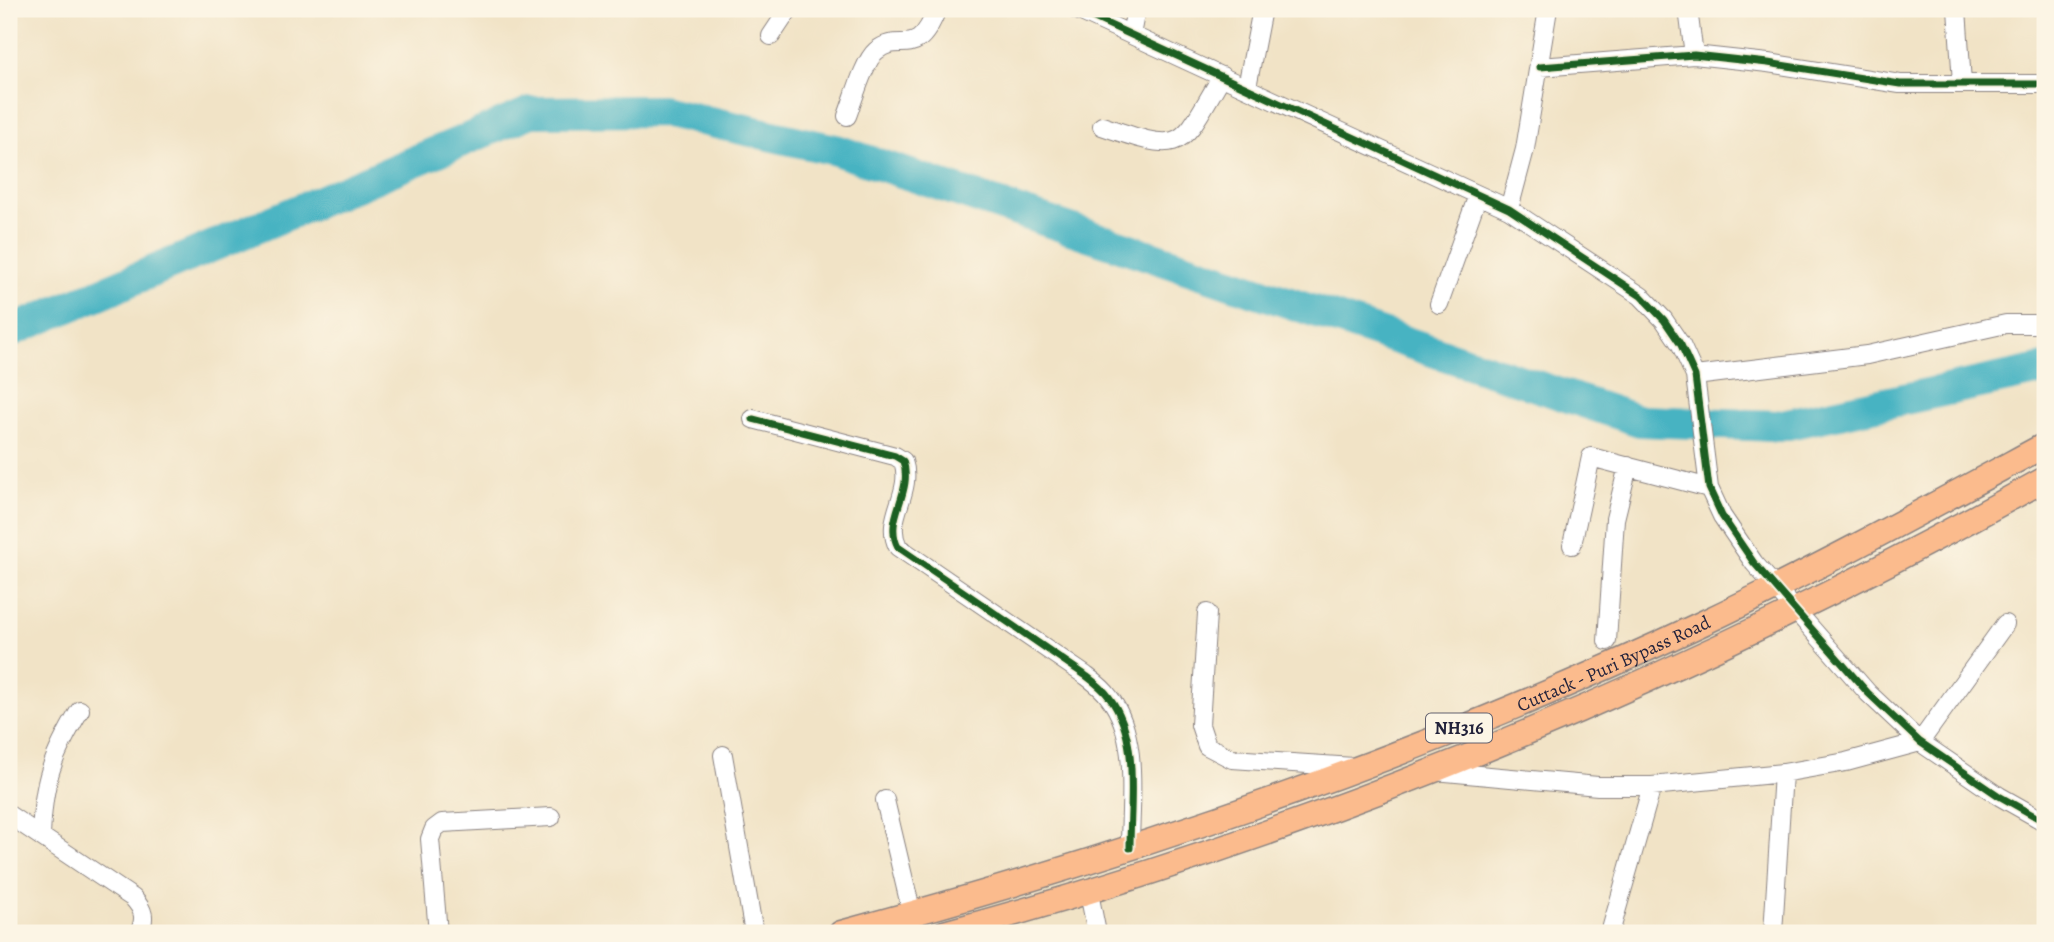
<svg xmlns="http://www.w3.org/2000/svg" width="2054" height="942" font-family="Alegreya,serif">
<style>
.lines{fill:none;stroke-linecap:round;stroke-linejoin:round}
.river{stroke:#46b3c2;stroke-width:32}
.minor-casing{stroke:#8a8280;stroke-width:20}
.highway-casing{stroke:#8a8280;stroke-width:27}
.minor{stroke:#fff;stroke-width:18}
.highway{stroke:#fbbb8d;stroke-width:24}
.cycleway-casing{stroke:#fcf5e5;stroke-width:11}
.cycleway{stroke:#1b5e20;stroke-width:7}
.labels{text-anchor:middle;stroke-width:7;stroke-linejoin:round;paint-order:stroke}
.shield{fill:#fcf5e5;stroke:#63616e;stroke-width:2}
.shield-label{font-size:18px;font-weight:bold;fill:#22223b}
.street-label{font-size:19px;fill:#22223b;stroke:#fcf5e5}
</style>
<rect width="100%" height="100%" fill="#fcf5e5"/>
<filter id="ink" filterUnits="userSpaceOnUse"><feTurbulence type="fractalNoise" baseFrequency=".0143" numOctaves="2"/><feDisplacementMap in="SourceGraphic" scale="14" xChannelSelector="R" yChannelSelector="G"/><feConvolveMatrix kernelMatrix="1 2 1 2 8 2 1 2 1" color-interpolation-filters="sRGB"/></filter>
<filter id="wash" filterUnits="userSpaceOnUse"><feTurbulence type="fractalNoise" baseFrequency=".00686" numOctaves="4" result="noise"/><feDisplacementMap in="SourceGraphic" scale="28" xChannelSelector="R" yChannelSelector="G"/><feGaussianBlur stdDeviation="1.57" result="paint"/><feColorMatrix in="noise" values="0 0 0 0 0 0 0 0 0 0 0 0 0 0 0 0 0 1.4 0 .05"/><feComposite in="paint" operator="in"/></filter>
<g filter="url(#wash)">
<rect width="100%" height="100%" fill="#f1e3c6"/>
<g class="lines">
<path class="river" d="M9,332L531,112L661,111L836,150L1640,421L1778,426L2045,369"/>
</g>
</g>
<g filter="url(#ink)">
<g class="lines">
<g class="minor-casing">
<path id="minor" d="M1075,9L1509,209L1641,296L1664,320L1681,345L1695,376L1709,488L1722,516L1754,563L1868,693L1920,742L1999,796L2045,822
M1688,9L1694,55
M1957,9L1962,83
M1131,35L1136,9
M771,36L789,9
M1540,67L1694,55L1768,63L1900,84H2045
M1247,87L1262,9
M847,116C853,101 864,61 876,51C901,30 916,64 937,9
M1102,126C1186,155 1179,149 1222,76
M1509,209L1525,149L1548,9
M1439,304L1478,195
M1695,376L1867,355L2006,324H2045
M753,419L895,456L903,461C914,493 883,518 898,547L1085,675C1093,681 1103,688 1109,697C1140,737 1130,800 1130,848
M1572,545L1591,457L1709,488
M1207,613L1200,725L1207,746L1232,759L1354,767
M1607,641L1615,519L1628,466
M723,755L754,933
M1435,771L1598,786H1652L1783,773L1846,762L1920,742L2005,624
M885,800L912,914
M9,815L133,898C144,910 146,918 139,933
M41,836C43,780 52,757 80,710
M1089,893L1097,933
M438,933L430,839L434,829L442,823L551,817
M1610,933L1652,786
M1773,933L1783,773"/>
</g>
<g class="highway-casing">
<g id="highway">
<path id="s1" d="M841,933C1136,854 1426,754 1703,623C1819,568 1932,506 2045,445"/>
<path d="M944,933C1329,829 1698,673 2045,479"/>
</g>
</g>
<use href="#minor" class="minor"/>
<use href="#highway" class="highway"/>
<g class="cycleway-casing">
<path id="cycleway" d="M1075,9L1509,209L1641,296L1664,320L1681,345L1695,376L1709,488L1722,516L1754,563L1868,693L1920,742L1999,796L2045,822
M1540,67L1694,55L1768,63L1900,84H2045
M753,419L895,456L903,461C914,493 883,518 898,547L1085,675C1093,681 1103,688 1109,697C1140,737 1130,800 1130,848"/>
</g>
<use href="#cycleway" class="cycleway"/>
</g>
</g>
<g class="labels">
<rect class="shield" x="1426" y="713.5" width="66" height="29" rx="5"/>
<g class="shield-label">
<text x="1459" y="734">NH316</text>
</g>
<g class="street-label">
<text dy="7" stroke="none"><textPath href="#s1" startOffset="819">Cuttack - Puri Bypass Road</textPath></text>
</g>
</g>
<rect width="2054" height="942" fill="none" stroke="#fcf5e5" stroke-width="35"/>
</svg>
